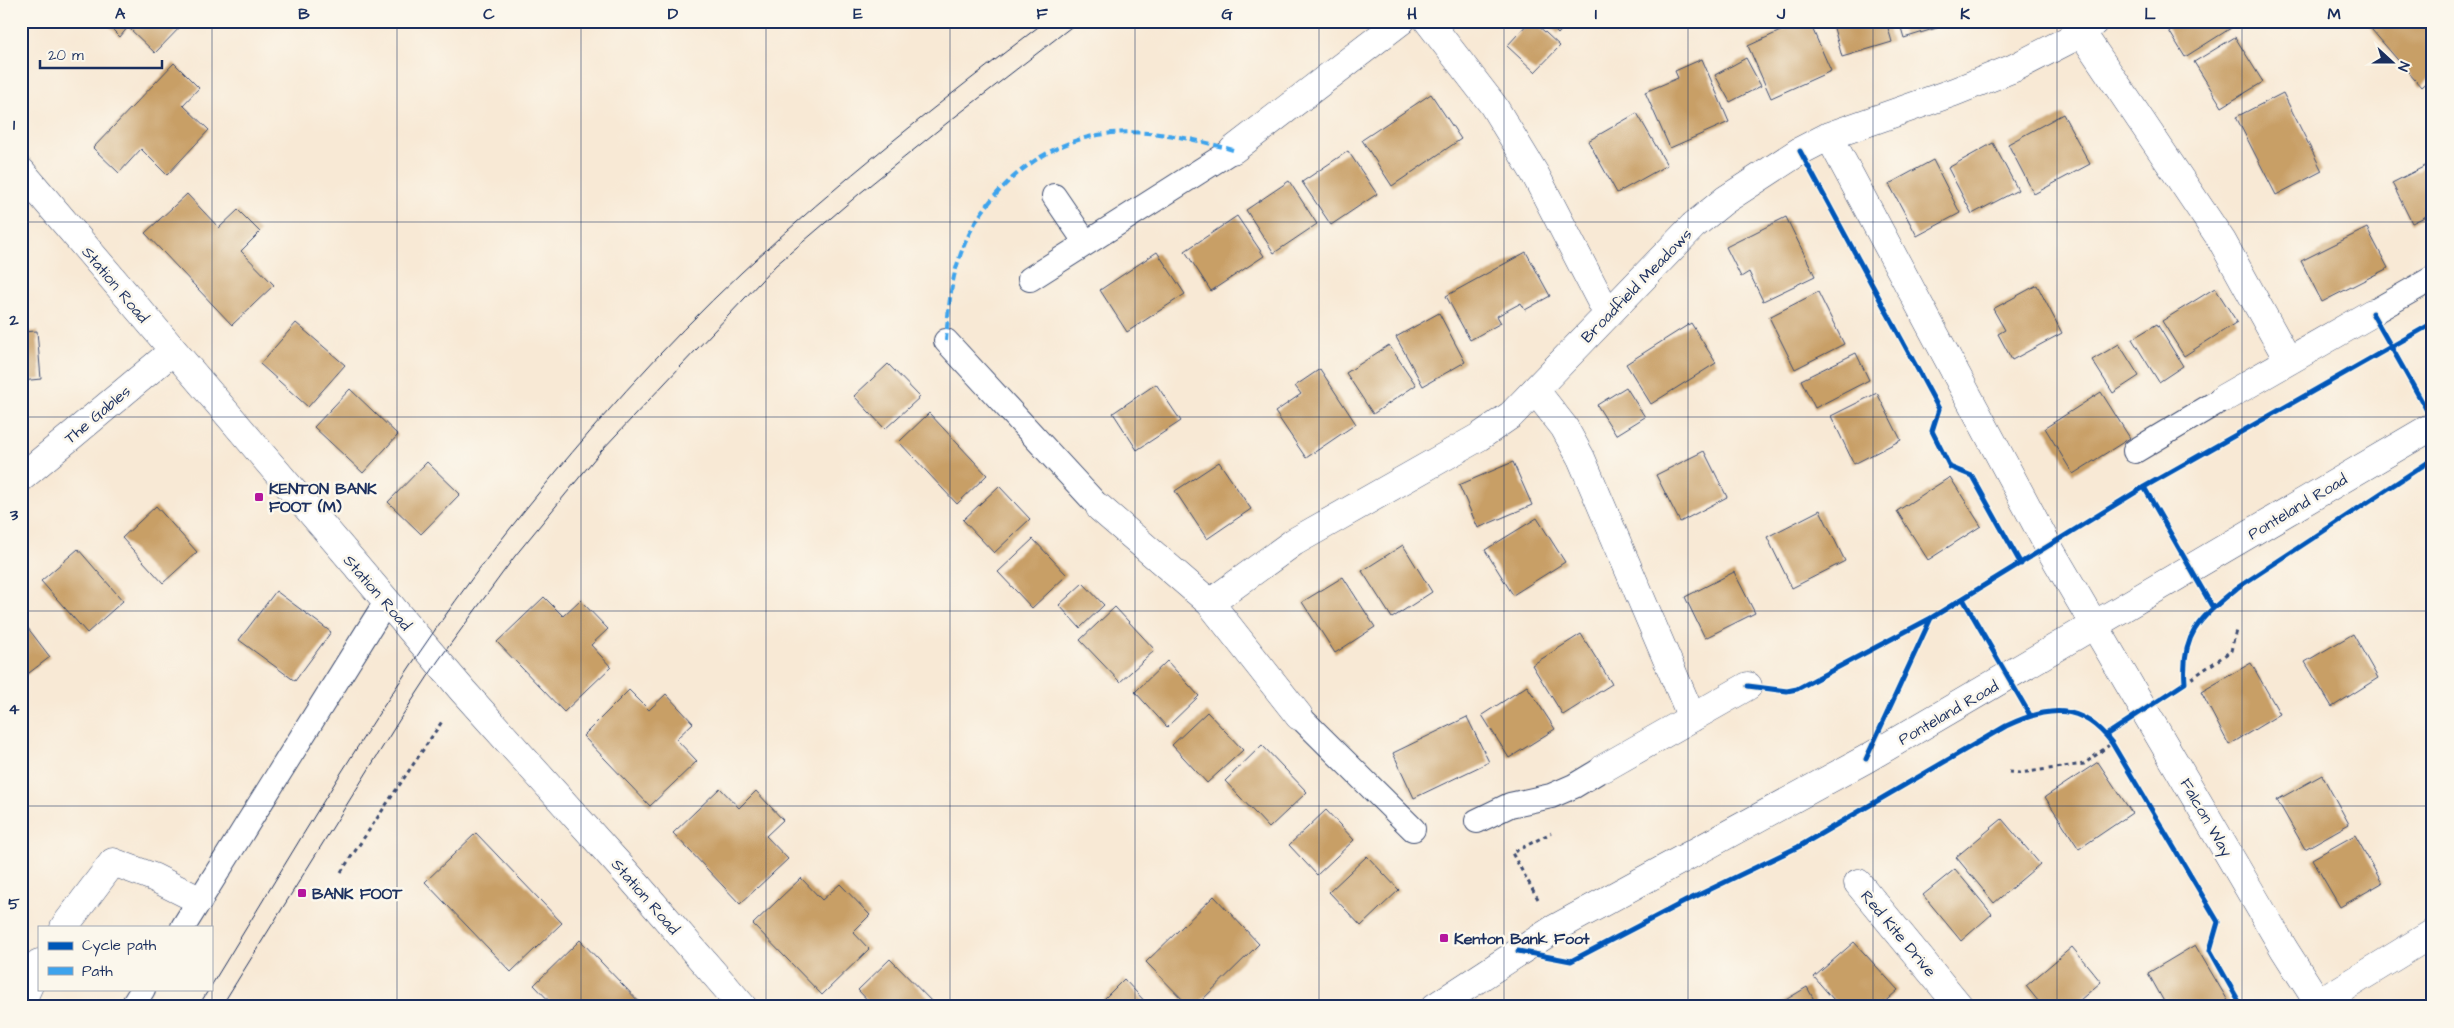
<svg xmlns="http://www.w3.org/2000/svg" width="2454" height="1028" font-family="'Architects Daughter',sans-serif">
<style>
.building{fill:#c89f66}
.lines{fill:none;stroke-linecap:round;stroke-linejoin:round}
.lane-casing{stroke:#3c4b70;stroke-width:26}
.street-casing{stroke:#3c4b70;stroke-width:29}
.secondary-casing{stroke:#3c4b70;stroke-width:29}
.path{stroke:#3c4b70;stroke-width:3;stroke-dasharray:4 4;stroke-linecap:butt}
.lane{stroke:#fff;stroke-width:24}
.street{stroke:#fff;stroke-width:28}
.secondary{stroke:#fff;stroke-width:28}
.tram{stroke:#1b2f5e;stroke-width:1}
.quiet{stroke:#3da3ed;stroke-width:4;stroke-dasharray:8 4;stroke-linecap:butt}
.cycleway-casing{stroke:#fbf7ec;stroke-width:8}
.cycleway{stroke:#0057b8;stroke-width:5}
.grid{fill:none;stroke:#1b2f5e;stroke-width:1;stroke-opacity:0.55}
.poi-dot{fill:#b5179e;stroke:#fbf7ec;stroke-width:2}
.labels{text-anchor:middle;stroke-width:5;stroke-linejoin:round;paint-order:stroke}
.street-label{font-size:16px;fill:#1b2f5e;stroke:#fbf7ec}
.poi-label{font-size:16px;font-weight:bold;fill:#1b2f5e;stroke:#fbf7ec;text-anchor:start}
.neatline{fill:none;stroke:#1b2f5e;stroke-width:2}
.grid-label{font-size:16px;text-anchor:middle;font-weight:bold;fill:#1b2f5e}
</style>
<rect width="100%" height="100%" fill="#fbf7ec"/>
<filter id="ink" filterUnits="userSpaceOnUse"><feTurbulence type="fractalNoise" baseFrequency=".02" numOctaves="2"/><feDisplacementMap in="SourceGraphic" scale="10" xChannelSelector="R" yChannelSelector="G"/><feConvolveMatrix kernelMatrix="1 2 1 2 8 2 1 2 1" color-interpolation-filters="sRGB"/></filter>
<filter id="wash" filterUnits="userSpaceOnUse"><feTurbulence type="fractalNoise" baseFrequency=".0096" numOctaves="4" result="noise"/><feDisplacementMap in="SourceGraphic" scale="20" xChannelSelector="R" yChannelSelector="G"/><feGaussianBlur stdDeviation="1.12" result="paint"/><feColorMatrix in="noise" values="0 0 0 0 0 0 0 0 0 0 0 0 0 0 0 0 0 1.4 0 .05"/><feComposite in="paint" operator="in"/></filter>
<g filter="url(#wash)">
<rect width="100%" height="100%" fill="#f8e9d5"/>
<g id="blocks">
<path class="building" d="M104,21H186L155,53L128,27L120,37Z
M1530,21H1533L1560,46L1535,72L1507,46Z
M1545,21H1569L1558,34Z
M1802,21H1809L1831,71L1771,98L1748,46Z
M1832,21H1886L1892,42L1842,57Z
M1899,21H1956V22L1904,38Z
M2163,21H2227L2231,28L2185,57Z
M2368,21H2433V76L2421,87L2366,23Z
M2235,37L2263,82L2222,107L2194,62Z
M1746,58L1761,86L1730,102L1715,75Z
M1702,59L1729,122L1670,148L1645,92L1678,78L1675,71Z
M174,63L199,88L183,105L209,130L167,175L141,149L119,173L93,148Z
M2283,93L2322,171L2276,195L2236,117Z
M1431,94L1461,139L1392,186L1362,140Z
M1637,113L1667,165L1617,193L1588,141Z
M2063,114L2090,164L2034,194L2008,144Z
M1993,143L2018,190L1972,214L1948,168Z
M1348,151L1377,194L1331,225L1302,182Z
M1933,160L1960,213L1917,236L1889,184Z
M2433,162V213L2412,223L2392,183Z
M1289,181L1317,224L1274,253L1246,210Z
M187,194L219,228L238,210L260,232L241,251L274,285L232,325L145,233Z
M1237,216L1264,256L1211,291L1185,251Z
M1786,217L1815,276L1763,301L1749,272L1741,277L1726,247Z
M2367,228L2388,268L2322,302L2301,261Z
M1157,252L1185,294L1127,332L1100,290Z
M1526,252L1550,296L1525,310L1521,303L1497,316L1501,323L1470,340L1446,296Z
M2037,285L2062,333L2012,360L1998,334L2005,330L1993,309Z
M2215,288L2237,322L2184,356L2162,321Z
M1818,292L1844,344L1795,369L1769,317Z
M1439,313L1465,362L1423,386L1396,337Z
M296,323L345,365L308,407L260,364Z
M1691,323L1716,363L1651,404L1626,364Z
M2157,324L2183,366L2159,382L2132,339Z
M37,331L41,379L21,381V332Z
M2119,344L2139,376L2113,393L2092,360Z
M1389,345L1416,385L1373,414L1346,373Z
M1856,353L1869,380L1815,408L1801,380Z
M888,364L920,397L885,429L854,396Z
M1320,369L1356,424L1306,458L1275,412L1301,394L1295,386Z
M1156,384L1181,421L1137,450L1113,413Z
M1626,387L1645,417L1616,435L1597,405Z
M350,389L398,435L363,473L314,427Z
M2101,392L2130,438L2073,474L2045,428Z
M1877,393L1901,440L1854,464L1831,416Z
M929,413L987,475L957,504L899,442Z
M1704,451L1727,497L1680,522L1656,475Z
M427,462L460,494L421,534L388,502Z
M1219,462L1251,509L1207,539L1175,491Z
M1513,462L1532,505L1478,528L1459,485Z
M1950,477L1981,526L1928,560L1897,511Z
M999,486L1030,519L994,553L963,520Z
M156,506L197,552L163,583L122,538Z
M1820,510L1845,561L1792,588L1767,537Z
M1537,518L1565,562L1513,595L1485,550Z
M1033,539L1067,575L1032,608L998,572Z
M1403,545L1432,592L1392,618L1362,571Z
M78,549L123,601L87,633L41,581Z
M1734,572L1755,613L1705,638L1685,597Z
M1343,577L1375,627L1335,653L1302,602Z
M1083,583L1104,605L1080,628L1059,605Z
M276,591L331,632L295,681L239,640Z
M544,597L563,616L580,600L608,629L591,645L611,667L564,712L497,642Z
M1115,607L1155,650L1120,682L1080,640Z
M21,619L50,657L21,679Z
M1581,634L1612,684L1563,715L1532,665Z
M2353,634L2378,678L2332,707L2305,662Z
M1167,661L1199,696L1167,727L1135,692Z
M2251,663L2280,714L2229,745L2201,692Z
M1527,686L1555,729L1509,758L1482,715Z
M629,690L649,710L666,694L693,723L676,739L697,761L650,806L583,736Z
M1207,712L1243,750L1207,783L1172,745Z
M1467,717L1489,762L1414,798L1393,753Z
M1262,745L1307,792L1269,828L1225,781Z
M2098,762L2132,813L2079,849L2045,797Z
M2322,775L2349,824L2305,849L2277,800Z
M720,788L739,808L756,791L783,820L766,836L788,859L740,904L673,833Z
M1326,810L1354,840L1317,875L1289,845Z
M2002,819L2040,864L1994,903L1956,857Z
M476,833L562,923L511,972L425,882Z
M2355,835L2382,883L2340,907L2312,859Z
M1367,856L1399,890L1361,926L1329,892Z
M1955,869L1992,914L1961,941L1923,895Z
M801,878L822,900L840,884L870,915L853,932L869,949L822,995L753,924Z
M1214,896L1259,944L1195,1007H1190L1146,962Z
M580,940L644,1007H555L534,985Z
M1854,942L1898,990L1879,1007H1840L1814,977Z
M2195,945L2227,999L2231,1007H2167L2148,973Z
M2072,947L2101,982L2072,1007H2043L2026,986Z
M890,959L937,1007H874L858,990Z
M1124,979L1150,1007H1096Z
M1807,987L1818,1007H1774L1779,1004Z"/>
</g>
</g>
<g filter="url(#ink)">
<use href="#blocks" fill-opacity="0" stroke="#3c4b70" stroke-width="1"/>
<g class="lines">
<g class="lane-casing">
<path id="lane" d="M1054,196L1086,243
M1030,279L1233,150
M2372,313L2433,278
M946,341L1100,508
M2135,451L2224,398
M1299,716L1413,829
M1477,821L1510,805L1551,796L1574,786L1604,768
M183,927L386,602
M132,1007L143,989"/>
</g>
<g class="street-casing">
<path id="street" d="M1428,21L1493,105L1535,174L1607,313
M2082,33L2222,241L2288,360
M1829,136L2048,546L2284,949L2321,1007
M1233,150L1401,21
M1535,390L1564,427L1581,458L1692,718
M2224,398L2372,313
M21,478L173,351
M1100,508L1210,603L1299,716
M1210,603L1294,542L1479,437L1511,415L1693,226L1725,200L1800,151L1829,136L1954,92L2014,68L2082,33L2095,21
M1604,768L1748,686
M1858,883L1960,1007
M64,927L113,862L153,877L199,900
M21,1003L39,963
M2319,1003L2433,933"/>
</g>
<g class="secondary-casing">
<path id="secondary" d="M21,171L463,691L631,878L743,1007
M1435,1007L1554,929L1866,759L2433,426"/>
</g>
<path class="path" d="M2185,683L2231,651L2236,630
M2009,772L2020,773L2084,764L2112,743
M341,872L443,720
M1538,899L1512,853L1551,833"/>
<use href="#lane" class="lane"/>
<use href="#street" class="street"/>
<use href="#secondary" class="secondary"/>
<path class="tram" d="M211,986C309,826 402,663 520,516C588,431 662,347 742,272C838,182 941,101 1046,21
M198,1007L209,989
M221,1007L400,719L438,661L515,556L601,451L776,265L859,194L947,123L1079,21"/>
<path class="quiet" d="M946,341C948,314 950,285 959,259C969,228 986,203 1009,181C1077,118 1150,126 1233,150"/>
<g class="cycleway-casing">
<path id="cycleway" d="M1800,151L1939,409L1932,431L1950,467L1972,476L2021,564
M2372,313L2433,421
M2144,487L2213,608
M1963,599L2030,715
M1748,686L1787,691L1797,689L1931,618L2144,487L2433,323
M2106,735L2185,683C2181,632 2201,618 2237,588L2433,459
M1866,759L1931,618
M1518,951L1571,961L1686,901L1798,847L2006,726C2048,706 2081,702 2112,743L2218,922L2210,950L2242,1007"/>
</g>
<use href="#cycleway" class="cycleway"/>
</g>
</g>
<path class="grid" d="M212,21V1007M397,21V1007M581,21V1007M766,21V1007M950,21V1007M1135,21V1007M1319,21V1007M1504,21V1007M1688,21V1007M1873,21V1007M2057,21V1007M2242,21V1007M21,222H2433M21,417H2433M21,611H2433M21,806H2433"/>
<g class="poi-dot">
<rect x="254" y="492" width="10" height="10" rx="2.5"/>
<rect x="297" y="888" width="10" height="10" rx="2.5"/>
<rect x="1439" y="933" width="10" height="10" rx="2.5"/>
</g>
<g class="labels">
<g class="street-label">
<text transform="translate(116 284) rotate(50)" y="6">Station Road</text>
<text transform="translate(1636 285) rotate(-46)" y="6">Broadfield Meadows</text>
<text transform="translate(97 414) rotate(-40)" y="6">The Gables</text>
<text transform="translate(2297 506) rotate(-31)" y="6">Ponteland Road</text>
<text transform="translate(378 592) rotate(49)" y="6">Station Road</text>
<text transform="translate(1948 712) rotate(-30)" y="6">Ponteland Road</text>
<text transform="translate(2207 817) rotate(60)" y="6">Falcon Way</text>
<text transform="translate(646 896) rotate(49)" y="6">Station Road</text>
<text transform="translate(1899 933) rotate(50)" y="6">Red Kite Drive</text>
</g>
<g class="poi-label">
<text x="269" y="494">KENTON BANK<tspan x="269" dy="18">FOOT (M)</tspan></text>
<text x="312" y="899">BANK FOOT</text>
<text x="1454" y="944">Kenton Bank Foot</text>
</g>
</g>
<rect width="2454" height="1028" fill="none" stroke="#fbf7ec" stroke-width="55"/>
<rect x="38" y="926" width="175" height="65" fill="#fbf7ec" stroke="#a1a7b3"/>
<rect x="48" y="942" width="25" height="8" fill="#0057b8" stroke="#a1a7b3"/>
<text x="82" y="950" font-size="15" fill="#1b2f5e">Cycle path</text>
<rect x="48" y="967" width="25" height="8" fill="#3da3ed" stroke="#a1a7b3"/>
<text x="82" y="976" font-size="15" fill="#1b2f5e">Path</text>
<g transform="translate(2392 62) rotate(111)" stroke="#fbf7ec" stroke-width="4" paint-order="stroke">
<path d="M0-4L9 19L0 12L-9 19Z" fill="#1b2f5e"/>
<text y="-8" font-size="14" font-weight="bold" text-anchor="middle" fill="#1b2f5e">N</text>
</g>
<path d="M40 60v8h122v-8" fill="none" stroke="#1b2f5e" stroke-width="2.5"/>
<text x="48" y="60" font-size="15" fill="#1b2f5e" stroke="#fbf7ec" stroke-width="4" paint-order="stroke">20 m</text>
<rect x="28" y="28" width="2398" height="972" class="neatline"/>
<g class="grid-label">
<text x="120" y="19">A</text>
<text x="304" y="19">B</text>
<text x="489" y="19">C</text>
<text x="673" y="19">D</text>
<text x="858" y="19">E</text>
<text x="1042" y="19">F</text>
<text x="1227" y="19">G</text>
<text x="1412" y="19">H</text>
<text x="1596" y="19">I</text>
<text x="1781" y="19">J</text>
<text x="1965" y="19">K</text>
<text x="2150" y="19">L</text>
<text x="2334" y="19">M</text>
<text x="14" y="130">1</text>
<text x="14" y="325">2</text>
<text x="14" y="520">3</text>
<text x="14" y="714">4</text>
<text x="14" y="909">5</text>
</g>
</svg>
